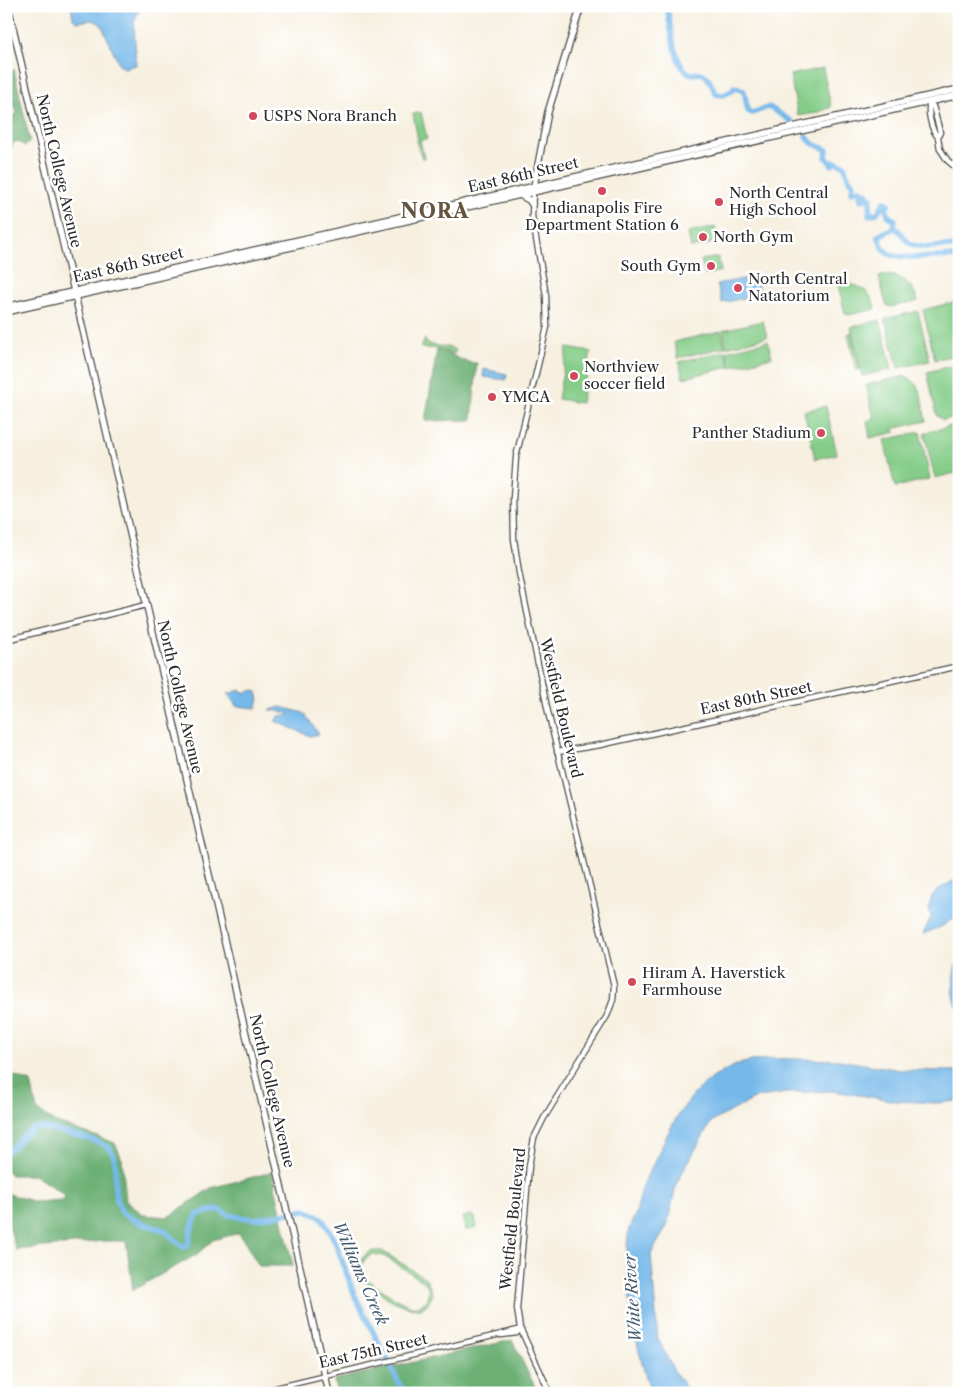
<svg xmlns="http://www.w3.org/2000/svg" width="965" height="1399" font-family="'Libre Caslon Text',serif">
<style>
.green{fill:#85cd89;stroke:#587c5a;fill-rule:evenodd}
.forest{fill:#6cb075;stroke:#4c6e50}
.water{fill:#74b8ea;stroke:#50728a}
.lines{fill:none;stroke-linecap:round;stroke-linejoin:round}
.river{stroke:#74b8ea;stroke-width:5.5}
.minor-casing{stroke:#4a4946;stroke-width:7}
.major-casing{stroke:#4a4946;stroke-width:8}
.minor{stroke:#fff;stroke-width:4.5}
.major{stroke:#fff;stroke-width:5.5}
.poi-dot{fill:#d1495b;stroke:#fff;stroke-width:2}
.labels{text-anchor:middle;stroke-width:5;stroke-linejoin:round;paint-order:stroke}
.poi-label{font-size:15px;fill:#2b2b2b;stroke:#fff;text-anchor:start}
.street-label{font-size:15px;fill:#2b2b2b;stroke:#fff}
.water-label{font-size:16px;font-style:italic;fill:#455c6e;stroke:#fff}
.district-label{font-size:20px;font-weight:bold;letter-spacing:1px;fill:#65543f;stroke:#fff}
</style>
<rect width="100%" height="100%" fill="#fff"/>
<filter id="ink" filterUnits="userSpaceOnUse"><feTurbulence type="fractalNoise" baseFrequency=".02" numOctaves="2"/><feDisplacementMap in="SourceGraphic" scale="10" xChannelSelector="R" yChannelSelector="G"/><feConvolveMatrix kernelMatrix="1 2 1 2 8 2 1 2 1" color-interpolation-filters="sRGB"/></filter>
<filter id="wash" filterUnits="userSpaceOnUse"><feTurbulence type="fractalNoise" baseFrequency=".0096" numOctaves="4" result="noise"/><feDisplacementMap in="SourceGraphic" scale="20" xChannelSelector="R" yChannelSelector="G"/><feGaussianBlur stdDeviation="1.12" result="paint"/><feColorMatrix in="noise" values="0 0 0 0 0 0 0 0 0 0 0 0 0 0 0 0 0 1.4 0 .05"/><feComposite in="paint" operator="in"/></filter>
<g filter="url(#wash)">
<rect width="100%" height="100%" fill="#f7f0e0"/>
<path class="green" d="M823,68L831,107L817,113L798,116L790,75Z
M421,112L427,139L420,140L424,158H422L416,141L418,140L413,114Z
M715,227L718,242L691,248L688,233Z
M718,257L721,271L705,275L701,260Z
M886,275C904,276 912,284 918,301L890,307L886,304L879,277Z
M844,284C862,284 871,293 876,309L848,315L845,313L838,286Z
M954,302L959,322V354L935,360L923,310Z
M918,311L930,361L898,368L885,319Z
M880,320L892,369L863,376L851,327Z
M763,321L767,337L726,347L723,330Z
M721,331L725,347L678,358L674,342Z
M851,332L860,370H856L848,334Z
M425,339L426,343C436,347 446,345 456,350L454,354L441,349L421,348Z
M768,341L772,357L731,367L727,351Z
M567,348L591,352L581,403L558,399Z
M726,351L730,367L683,378L679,362Z
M959,364V416L943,420L937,416L927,372Z
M905,376C923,382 922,405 926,421L892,429L896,432L870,438L867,421L874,418L866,385Z
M826,406L837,454L815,459L804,411Z
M951,426L959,459V472L935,478L924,433Z
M920,432L930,479L895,487L884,440Z
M471,1215L475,1217L477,1228L466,1230L463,1217Z
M372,1251H382L427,1279L432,1293C425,1329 378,1292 363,1280C355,1268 360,1256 372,1251ZM373,1254L384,1256L426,1283C432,1294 425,1309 411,1306C401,1303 373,1285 366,1278C363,1275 362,1272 361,1267L365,1259Z"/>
<path class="forest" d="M14,69L30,142L24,146L18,141L13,143L10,151L6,153V110L12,115L17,114L7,78Z
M437,350C452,352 460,363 477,363L472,420L425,421Z
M6,1073L31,1082L37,1110L54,1122L115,1143L122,1159L126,1201L144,1215L168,1217L211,1188L272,1172L293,1266H259L239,1233L213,1240L196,1255L133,1290L126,1241H103L16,1250L6,1216V1193L35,1202L61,1200L65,1195L34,1175H11L6,1170Z
M512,1340L538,1393H337L334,1380Z"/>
<path class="water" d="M71,6H149L139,11L134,22L136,65L124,68L119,64L101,24L93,20L76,22L73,19Z
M7,83L15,104L12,108L6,105Z
M754,277L760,293L758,295L722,303L717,284Z
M484,369L507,374L506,380L483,377Z
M240,690L246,693L252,690L257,692L259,699L256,708L236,706L228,694Z
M281,707L304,713L319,734L310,736L275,721L279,716L290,715L289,713L270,710Z
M959,878V914L943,926L923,934L931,917L929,908L932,896L942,887Z
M959,963V1011C952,997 952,979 956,965Z
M806,1059L839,1060L901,1070L959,1071V1101L936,1103L897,1101L833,1091L787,1093L758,1097L711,1122L677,1182L667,1226L651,1254L658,1339L673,1369L689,1393H652C636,1356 621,1268 629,1229C630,1223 635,1218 636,1212C639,1203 640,1194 643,1186C646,1177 651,1168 656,1159C673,1120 692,1084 734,1066C756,1057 783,1059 806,1059Z"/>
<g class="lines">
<path class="river" d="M667,6C670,22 673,65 689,73C692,75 696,73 700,73C709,74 712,87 716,94L723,95L732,91L734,87L744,91L748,111L752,113L769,107L791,121
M806,136L812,143L827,150L826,157L832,165L834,162L844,165L849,180L853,182L852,192L859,189L867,194L860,196L861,200L871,198L869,215L877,213L885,201L889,204L886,209L889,217L895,220L894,228L878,236C881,243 883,252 891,255C907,260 942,255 959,257
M894,228L897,229C902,233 905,241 911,244C926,251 943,243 959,248
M6,1152C17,1146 24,1131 36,1128C46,1127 104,1141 110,1149C119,1162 114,1177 115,1191C116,1198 119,1206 122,1213L141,1223L164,1230L183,1247L188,1246L191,1229L197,1215L218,1209L228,1215L255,1219L305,1210L322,1218L335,1241L354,1294L404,1393"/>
</g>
</g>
<g filter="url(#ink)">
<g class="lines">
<g class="minor-casing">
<path id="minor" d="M930,102C927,111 931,130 938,137
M930,104L933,106L940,132L938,137L940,149L948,161L959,170
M533,191L532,216L546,295L547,327L516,457L513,499L514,539L519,573L548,712L614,986L613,1000L607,1016L544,1118L534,1138L529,1166L517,1309L520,1328L550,1393
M6,640L146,605
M557,752L600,745L959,666
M501,1335L517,1333L519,1329
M255,1393L518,1330"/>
</g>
<g class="major-casing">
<path id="major" d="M8,6L329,1393
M534,186L548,112L581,6
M520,195L529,200L532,204
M6,307L959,89
M6,312L959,95"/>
</g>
<use href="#minor" class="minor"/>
<use href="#major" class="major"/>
</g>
</g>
<g class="poi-dot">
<circle cx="253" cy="116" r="5"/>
<circle cx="602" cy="191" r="5"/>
<circle cx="719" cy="202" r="5"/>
<circle cx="703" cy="237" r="5"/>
<circle cx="711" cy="266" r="5"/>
<circle cx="738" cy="288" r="5"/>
<circle cx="574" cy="376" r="5"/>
<circle cx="492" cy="397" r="5"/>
<circle cx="821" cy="433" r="5"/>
<circle cx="632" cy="982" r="5"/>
</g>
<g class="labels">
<g class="poi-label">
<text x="263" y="121">USPS Nora Branch</text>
<text x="729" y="198">North Central<tspan x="729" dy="17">High School</tspan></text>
<text x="602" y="213" text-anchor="middle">Indianapolis Fire<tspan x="602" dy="17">Department Station 6</tspan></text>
<text x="713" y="242">North Gym</text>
<text x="701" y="271" text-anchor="end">South Gym</text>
<text x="748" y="284">North Central<tspan x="748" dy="17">Natatorium</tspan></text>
<text x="584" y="372">Northview<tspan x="584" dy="17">soccer field</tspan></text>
<text x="502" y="402">YMCA</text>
<text x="811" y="438" text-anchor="end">Panther Stadium</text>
<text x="642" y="978">Hiram A. Haverstick<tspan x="642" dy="17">Farmhouse</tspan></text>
</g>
<g class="street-label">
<text transform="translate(59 171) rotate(77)" y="5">North College Avenue</text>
<text transform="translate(523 175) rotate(-13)" y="5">East 86th Street</text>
<text transform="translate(128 265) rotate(-13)" y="5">East 86th Street</text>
<text transform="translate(180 697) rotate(77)" y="5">North College Avenue</text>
<text transform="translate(756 698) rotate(-12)" y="5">East 80th Street</text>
<text transform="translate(561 708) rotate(77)" y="5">Westfield Boulevard</text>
<text transform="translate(272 1091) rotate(77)" y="5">North College Avenue</text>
<text transform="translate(513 1219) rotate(-84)" y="5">Westfield Boulevard</text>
<text transform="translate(373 1351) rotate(-13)" y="5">East 75th Street</text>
</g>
<g class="water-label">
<text transform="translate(361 1273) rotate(66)" y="6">Williams Creek</text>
<text transform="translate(632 1298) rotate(-94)" y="6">White River</text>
</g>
<g class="district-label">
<text x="435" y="218">NORA</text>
</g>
</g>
<rect width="965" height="1399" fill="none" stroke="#fff" stroke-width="25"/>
</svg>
